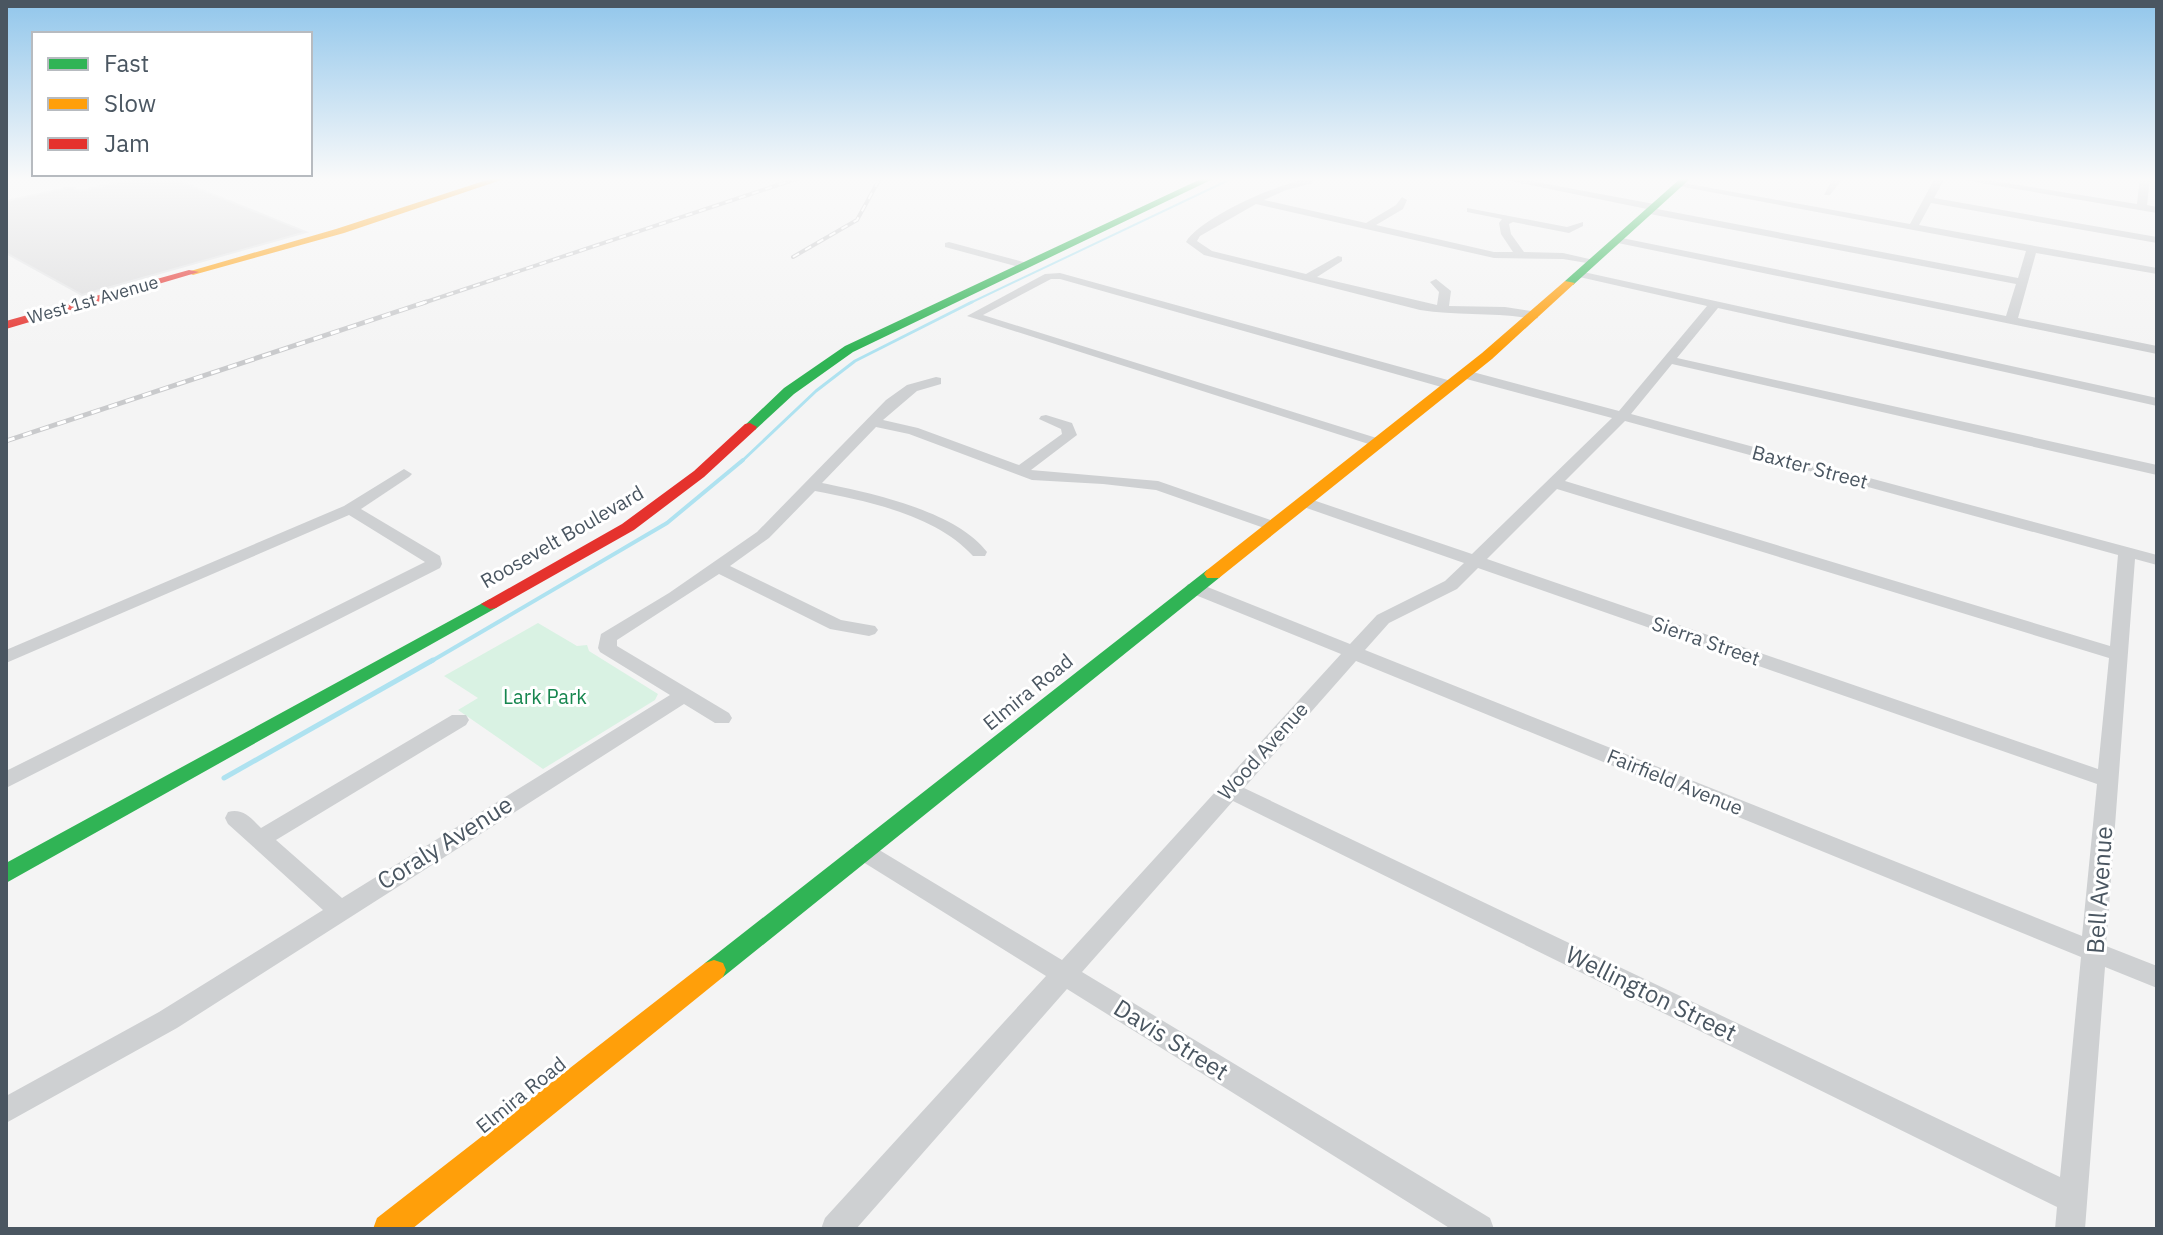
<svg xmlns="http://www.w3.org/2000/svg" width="2163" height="1235" font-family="'IBM Plex Sans',sans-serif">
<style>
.green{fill:#d9f2e3}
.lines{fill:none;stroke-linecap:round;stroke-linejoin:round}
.stream-far3{stroke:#aee2f0;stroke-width:2}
.stream-far2{stroke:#aee2f0;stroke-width:3}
.stream-far1{stroke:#aee2f0;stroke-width:4}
.stream{stroke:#aee2f0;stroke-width:5}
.building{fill:#ddddde;stroke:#e5e6e7;stroke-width:2}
.street{fill:#ced0d2;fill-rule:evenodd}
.fast{fill:#30b455;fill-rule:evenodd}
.slow{fill:#ff9f0a;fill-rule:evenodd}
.jam{fill:#e5322d;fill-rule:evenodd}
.rail-far1-casing{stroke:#c9cacc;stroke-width:4}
.rail-casing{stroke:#c9cacc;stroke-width:5}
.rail-far1{stroke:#fff;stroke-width:2;stroke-dasharray:7;stroke-linecap:butt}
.rail{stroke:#fff;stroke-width:3;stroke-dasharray:9;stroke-linecap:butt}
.labels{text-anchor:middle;stroke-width:6;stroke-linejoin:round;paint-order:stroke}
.far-street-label{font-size:18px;fill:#4a5661;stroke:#fff}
.street-label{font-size:20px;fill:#4a5661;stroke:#fff}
.park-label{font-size:20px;fill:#17864f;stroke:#fff}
.near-street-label{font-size:24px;fill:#4a5661;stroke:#fff}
</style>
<rect width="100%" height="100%" fill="#f4f4f4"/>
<path class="green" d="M538,623L577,646L587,645L589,651L658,694L655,700L543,769L458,710L478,698L444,676Z"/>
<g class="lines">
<path class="stream-far3" d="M968,304L1233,178"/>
<path class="stream-far2" d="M741,462L816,391L855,361L972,302"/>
<path class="stream-far1" d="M430,662L667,523L743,460"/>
<path class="stream" d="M224,778L433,660"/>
</g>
<path class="building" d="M137,178L182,182L306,232L82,295L6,253V201L71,187L80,191Z"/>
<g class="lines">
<path class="street" d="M1310,178L1313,179V183L1286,190L1264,200L1366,223L1396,205L1402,197L1407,200L1403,209L1376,225L1494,252H1513L1501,234L1499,223L1502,219L1467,212V208L1567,227L1583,222V226L1569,233L1513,222L1509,224L1511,234L1524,252L1563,253L1598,261L1593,264L1563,259L1494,258L1256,204L1200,236L1197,241L1212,251L1306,274L1338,256L1342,257V261L1317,277L1437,305L1439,292L1430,282L1436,279L1451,291L1449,306L1505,307L1538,312V318L1534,319C1496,312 1457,316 1420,310L1204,255L1186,242C1201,217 1280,183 1310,178Z
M1496,178H1515L1654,204L1659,207L1657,209L2018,278L2026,251L1673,185L1678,182L1910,224L1935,178H1945L1934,198L2157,237V243L1931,203L1919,225L2157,268V274L2036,253L2018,318L2157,346V354L1613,242L1612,240L1617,237L2006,316L2016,284L1650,214L1645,211L1647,209Z
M1833,178H1843L1830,195H1824Z
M1952,178H1974L2137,204L2140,178H2150L2147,205L2157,207V213Z
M949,242L1027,263L1029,265L1023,268L945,247V243Z
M1579,271L2157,398V406L1718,308L1677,358L2157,465V475L1672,364L1631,414L2157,555V565L2135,559L2106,946L2157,966V988L2105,967L2085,1229H2055L2057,1207L1233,801L1082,972L1490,1218L1494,1229H1451L1067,989L856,1229H821L825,1218L1046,976L855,857L852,851L855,845L863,842L871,845L1062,960L1341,654L1188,592L1185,588L1188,584H1200L1350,644L1377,615L1445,581L1464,563L1298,505L1296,502L1298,499H1310L1472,554L1612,418L1459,377V371H1469L1619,411L1707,306L1575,276L1573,274ZM1625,421L2118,555L2110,646L1565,481ZM1557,489L2109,658L2098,769L1487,559ZM1478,568L2097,784L2082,936L1365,650L1389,623L1457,589ZM1356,661L2081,957L2060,1177L1244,788Z
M1060,273L1455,382L1457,385L1450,389L1445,388L1060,279H1051L983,315L1383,440V446L1378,447L967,316L1045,274Z
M936,377L941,378V384L917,391L883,420L918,428L1019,465L1062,434L1061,429L1039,419L1041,416L1046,415L1072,423L1077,435L1031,470L1158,481L1279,523L1281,526L1273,531L1267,529L1156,490L1103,484L1032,480L909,434L876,427L822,483C871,493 956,511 987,552L985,556H973C936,515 867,501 815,491L769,538L730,566L841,620L875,626L878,630L875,634L869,636L830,629L719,574L617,640V646L729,713L732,718L729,723H715L684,704L177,1028L6,1123V1096L159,1012L323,910L228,824L225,818L228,812C243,808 251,818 261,828L452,715H466L469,720L466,725L276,840L342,898L670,695L600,652L598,648L601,634L669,593L757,532L886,400L907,385Z
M404,469L412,474L409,477L361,509L440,556L442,564L440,568L6,788V771L425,562L349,515L6,663V650L344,506Z"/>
<path class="fast" d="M1203,178H1215L853,352L794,394L755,430H745L743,427L784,388L845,346Z
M1681,178H1691L1573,285H1565V281Z
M1213,569L1219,570L1222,574L1219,578L723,977L714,980L705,977L702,970L705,963L1207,570Z
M490,599L496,600L499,604L496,608L6,883V863Z"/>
<path class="slow" d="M493,178H507L344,233L193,275L187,272L336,229Z
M1565,281L1575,283L1492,359L1219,578H1207L1204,574L1207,570L1482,353Z
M714,960L723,963L726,970L723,977L412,1229H373L377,1218L705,963Z"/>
<path class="jam" d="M189,270L199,272L6,329V321Z
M750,423L757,427L755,430L704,477L634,530L496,608L490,609L481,604L622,524L694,471L745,424Z"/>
<g class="rail-far1-casing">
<path id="rail-far1" d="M793,257L857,220L879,180
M420,304L799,178"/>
</g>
<g class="rail-casing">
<path id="rail" d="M6,441L426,302"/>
</g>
<use href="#rail-far1" class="rail-far1"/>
<use href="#rail" class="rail"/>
</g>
<linearGradient id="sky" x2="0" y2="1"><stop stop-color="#91c6eb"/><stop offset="0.51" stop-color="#fafafa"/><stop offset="1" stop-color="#fafafa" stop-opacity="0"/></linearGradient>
<rect width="2163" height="351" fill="url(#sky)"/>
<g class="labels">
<g class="far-street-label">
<text transform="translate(93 300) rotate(-16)" y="6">West 1st Avenue</text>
</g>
<g class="street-label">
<text transform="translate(1810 467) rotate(15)" y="7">Baxter Street</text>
<text transform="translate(562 537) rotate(-30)" y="7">Roosevelt Boulevard</text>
<text transform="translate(1706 641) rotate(19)" y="7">Sierra Street</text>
<text transform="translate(1028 692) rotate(-39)" y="7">Elmira Road</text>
<text transform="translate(1263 751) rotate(-48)" y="7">Wood Avenue</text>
<text transform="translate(1675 782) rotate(22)" y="7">Fairfield Avenue</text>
<text transform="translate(521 1095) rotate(-39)" y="7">Elmira Road</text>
</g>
<g class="park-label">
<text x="545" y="704">Lark Park</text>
</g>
<g class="near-street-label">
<text transform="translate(445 843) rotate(-32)" y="8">Coraly Avenue</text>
<text transform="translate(2100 890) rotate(-86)" y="8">Bell Avenue</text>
<text transform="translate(1651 994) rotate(26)" y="8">Wellington Street</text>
<text transform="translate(1171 1040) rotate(32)" y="8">Davis Street</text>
</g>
</g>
<rect width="2163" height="1235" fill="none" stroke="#4a5661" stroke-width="16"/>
<rect x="32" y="32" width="280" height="144" fill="#ffffff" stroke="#b7bbc0" stroke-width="2"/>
<rect x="48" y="58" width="40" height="12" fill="#30b455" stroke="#b7bbc0" stroke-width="2"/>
<text x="104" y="72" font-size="24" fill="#4a5661">Fast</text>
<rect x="48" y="98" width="40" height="12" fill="#ff9f0a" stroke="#b7bbc0" stroke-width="2"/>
<text x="104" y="112" font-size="24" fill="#4a5661">Slow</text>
<rect x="48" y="138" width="40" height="12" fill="#e5322d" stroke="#b7bbc0" stroke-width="2"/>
<text x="104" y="152" font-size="24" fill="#4a5661">Jam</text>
</svg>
